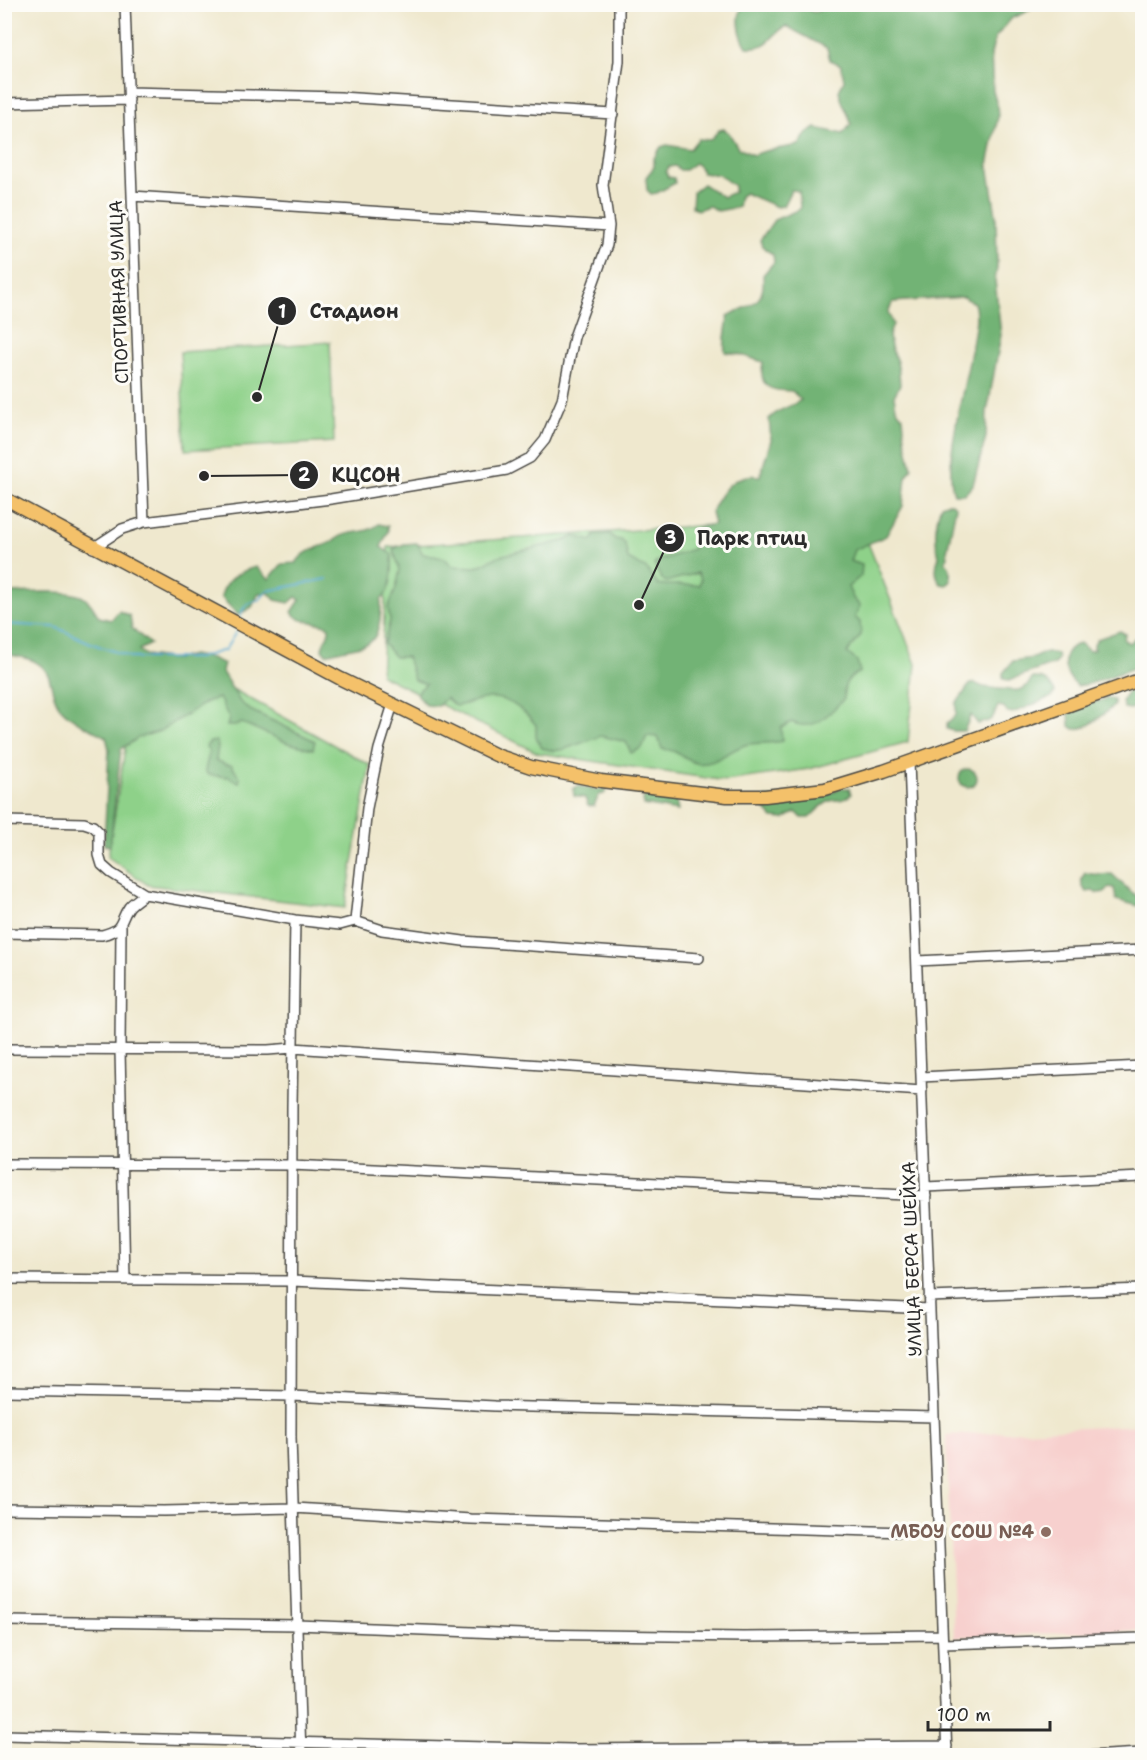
<svg xmlns="http://www.w3.org/2000/svg" width="1147" height="1760" font-family="'Shantell Sans',sans-serif">
<style>
.built{fill:#f7d0ce}
.green{fill:#8ed189;stroke:#5c7e5a;stroke-width:1.5}
.forest{fill:#72b375;stroke:#4e6f50;stroke-width:1.5}
.lines{fill:none;stroke-linecap:round;stroke-linejoin:round}
.stream{stroke:#57aad2;stroke-width:2}
.minor-casing{stroke:#484743;stroke-width:12}
.major-casing{stroke:#484743;stroke-width:15}
.minor{stroke:#fff;stroke-width:9}
.major{stroke:#f4c16a;stroke-width:12}
.education-dot{fill:#8d6e63;stroke:#fdfcf7;stroke-width:2}
.labels{text-anchor:middle;stroke-width:6;stroke-linejoin:round;paint-order:stroke}
.street-label{font-size:18px;fill:#2b2b2b;stroke:#fdfcf7}
.education-label{font-size:18px;font-weight:bold;fill:#785e54;stroke:#fdfcf7;text-anchor:end}
.leader{fill:none;stroke:#2b2b2b;stroke-width:2}
.callout-dot{fill:#2b2b2b;stroke:#fdfcf7;stroke-width:2}
.mark-label{font-size:18px;text-anchor:middle;font-weight:bold;fill:#fff}
.callout-label{font-size:20px;text-anchor:middle;font-weight:bold;fill:#2b2b2b;stroke:#fdfcf7;stroke-width:6;stroke-linejoin:round;paint-order:stroke}
</style>
<rect width="100%" height="100%" fill="#fdfcf7"/>
<filter id="ink" filterUnits="userSpaceOnUse"><feTurbulence type="fractalNoise" baseFrequency=".0167" numOctaves="2"/><feDisplacementMap in="SourceGraphic" scale="12" xChannelSelector="R" yChannelSelector="G"/><feConvolveMatrix kernelMatrix="1 2 1 2 8 2 1 2 1" color-interpolation-filters="sRGB"/></filter>
<filter id="wash" filterUnits="userSpaceOnUse"><feTurbulence type="fractalNoise" baseFrequency=".008" numOctaves="4" result="noise"/><feDisplacementMap in="SourceGraphic" scale="24" xChannelSelector="R" yChannelSelector="G"/><feGaussianBlur stdDeviation="1.35" result="paint"/><feColorMatrix in="noise" values="0 0 0 0 0 0 0 0 0 0 0 0 0 0 0 0 0 1.4 0 .05"/><feComposite in="paint" operator="in"/></filter>
<g filter="url(#wash)">
<rect width="100%" height="100%" fill="#efe8ce"/>
<path class="built" d="M1142,1425V1630L954,1637L946,1435Z"/>
<path class="green" d="M330,342L334,442L185,450L180,352Z
M857,515L916,664L908,742L809,769L726,781L538,753L381,675L388,547Z
M229,687L370,765L345,908L148,885L108,857L126,743Z"/>
<path class="forest" d="M743,5H782L783,7L798,5L800,10L808,9L813,12L819,11L818,5H806H1035L1026,12L1012,18L995,38L991,54L993,91L997,105L998,117L988,165L996,215L997,268L995,280L1001,335L987,412L986,437L973,485L965,494H954C942,461 968,378 973,339C975,327 978,315 974,303L963,297L893,302L888,312L893,324L889,336L891,347L897,362L899,373L900,385L894,396L896,408L903,417L905,438L912,468L906,477L903,506L886,536L854,550L850,561L862,565L861,576L848,587L853,598L860,606L855,617L860,622L861,635L847,653L857,661L860,672C847,678 843,684 844,699C827,715 815,733 791,722L781,728L782,741C771,744 760,742 749,744C731,747 716,767 696,763C683,760 680,750 662,749L658,737L647,736L642,748L631,753L626,742L601,736L565,749L554,751L542,748L536,737V725C523,709 505,694 483,699C473,701 465,705 455,706L446,698L438,706L426,705L418,696V691L426,684L414,680L407,657H395L384,644L390,620L388,608L396,588L400,570L393,549L404,544L417,543L423,554L444,558L453,566L476,567L499,556L564,541L575,536L592,541L595,535L610,534L615,539L621,540L625,544L628,559L647,569L658,585H699L701,579L698,573L666,582L661,578L654,565L658,561L693,549L697,528L714,524L711,512C721,491 734,472 760,476L771,440L769,419C779,408 789,408 801,400L792,391C770,391 758,388 763,362L738,354L725,352C723,339 727,329 728,316C749,304 766,306 763,275L774,262L773,255L762,246L760,240L774,220L800,209L799,191L791,190L783,206L777,207L745,193L740,196L738,207L718,211L709,206L697,210L692,207L693,192L703,184L723,197L734,192V186L719,175L702,173L700,167L695,163L685,170H680L675,166L669,167L666,172L668,177L674,178L675,183L657,193L651,194L647,190L646,177L654,167V158L661,147L667,145L690,149L698,139L710,140L719,130L724,129L729,133L738,148L753,155L765,151L799,145L806,134L816,128L843,134L851,124C848,111 841,103 839,91L844,80L841,65L830,60L827,48L786,26C769,36 770,49 747,47C739,35 736,17 743,5Z
M946,503H952L956,507L947,551L948,557L945,561L949,566L951,581L947,585L941,584C935,576 935,566 939,557C934,540 935,522 941,505Z
M379,524L388,526V532L381,547L392,555C393,569 392,590 381,600C381,653 367,642 326,654L322,649C323,640 330,636 329,627C317,619 299,625 292,612L300,600L296,597L289,603L275,600L269,593H259L252,607L238,615L221,597C224,579 240,571 256,567L269,579L282,564L296,563C305,549 317,549 332,542C336,540 339,536 344,535C358,530 366,534 379,524Z
M5,593C26,593 61,589 81,596C90,600 94,609 99,617L111,620L119,611L130,616L132,628L150,644L139,650L145,655L177,659L192,655L211,658L224,664L222,672L240,702L250,710L315,741L313,749L288,743L242,723L235,726H227L229,718L219,698L208,701L160,731L138,738L121,749L110,846L104,845L109,749L106,737C91,729 70,720 59,706C54,699 53,692 51,684C46,659 26,658 5,654Z
M1120,631L1125,634L1124,640L1129,643L1142,632V665L1089,684L1077,686C1062,673 1058,651 1080,643L1089,651L1094,650V644L1097,639Z
M1046,652L1057,654L1058,660L1054,664L1009,680L1003,679V673L1013,661L1033,658Z
M1033,678C1045,677 1049,682 1055,692L1052,697L1013,713L1007,712L1004,707L998,706C992,720 994,720 978,724L971,715L964,731H953L947,729V723L956,715V703C961,699 967,686 971,684C976,682 979,686 984,687C993,688 1010,691 1018,690C1025,690 1029,683 1033,678Z
M1142,687C1142,698 1142,704 1130,709L1124,708L1122,702C1126,692 1131,688 1142,687Z
M1108,698L1114,700V706C1100,715 1091,729 1074,729L1070,726L1069,714C1077,705 1096,703 1108,698Z
M216,741L218,746L216,760L227,765H231L240,777L239,783L229,777L209,775L205,771L209,752L206,746L210,742Z
M959 778a9 9 0 1 1 18 0a9 9 0 1 1-18 0Z
M578,786L597,790L607,789L604,794L599,795L594,806H588L585,798L574,796L573,789Z
M842,788H849L851,794C842,804 837,797 828,802C820,806 815,813 809,818H802L796,812L784,819L773,818L762,806L764,799L767,798C793,798 819,800 842,788Z
M653,794L670,796L676,800L678,811L644,805L643,799L647,795Z
M1085,873L1101,875L1112,874C1122,883 1131,894 1142,899V907L1116,900L1114,888L1109,887L1106,892L1098,893L1092,891L1087,892C1080,886 1080,880 1085,873Z"/>
<g class="lines">
<path class="stream" d="M240,618L242,611L247,604L259,600L267,591L327,579
M4,624L55,627L93,644L133,658H198L225,650L236,632"/>
</g>
</g>
<g filter="url(#ink)">
<g class="lines">
<g class="minor-casing">
<path id="minor" d="M129,92L340,97L613,114
M4,103L129,100
M132,196L609,226
M144,522L331,499L507,470L530,458L545,440L562,400L574,337L607,245L609,226L603,185L619,61V4
M93,548L122,529L144,522L125,4
M909,762L947,1756
M4,821L84,823L93,826L99,832V855L102,865L111,873L145,894L295,920L340,925L355,921L382,930L463,941L699,958
M295,920L292,1106L291,1437L301,1756
M355,921L367,808L379,749L393,704
M121,926L120,1050L125,1280
M4,933L102,935C125,929 118,923 129,907C133,902 140,898 145,894
M917,961L1142,950
M4,1049L268,1050L293,1048L922,1091
M921,1077L1142,1066
M4,1164L292,1165L926,1196
M925,1187L1142,1177
M4,1279L292,1281L930,1309
M929,1297L1142,1289
M4,1391L292,1396L495,1406L934,1417
M4,1509L164,1511L294,1508L471,1519L939,1533
M4,1621L297,1625L522,1634L743,1637L942,1635
M943,1644L1142,1638
M4,1735L572,1749L947,1746
M1089,1756L1142,1753"/>
</g>
<g class="major-casing">
<path id="major" d="M4,498L341,679L496,755L531,767L601,781L727,796H765L825,789L884,771L1142,679"/>
</g>
<use href="#minor" class="minor"/>
<use href="#major" class="major"/>
</g>
</g>
<circle class="education-dot" cx="1046" cy="1532" r="6"/>
<g class="labels">
<g class="street-label">
<text transform="translate(119 292) rotate(-92)" y="6">СПОРТИВНАЯ УЛИЦА</text>
<text transform="translate(912 1259) rotate(-92)" y="6">УЛИЦА БЕРСА ШЕЙХА</text>
</g>
<g class="education-label">
<text x="1034" y="1538">МБОУ СОШ №4</text>
</g>
</g>
<path class="leader" d="M257 397L282 311M204 476L304 475M639 605L670 538"/>
<g class="callout-dot">
<circle cx="257" cy="397" r="6"/>
<circle cx="204" cy="476" r="6"/>
<circle cx="639" cy="605" r="6"/>
<circle cx="282" cy="311" r="15"/>
<circle cx="304" cy="475" r="15"/>
<circle cx="670" cy="538" r="15"/>
</g>
<g class="mark-label">
<text x="282" y="318">1</text>
<text x="304" y="481">2</text>
<text x="670" y="544">3</text>
</g>
<g class="callout-label">
<text x="354" y="318">Стадион</text>
<text x="366" y="482">КЦСОН</text>
<text x="752" y="545">Парк птиц</text>
</g>
<rect width="1147" height="1760" fill="none" stroke="#fdfcf7" stroke-width="24"/>
<path d="M928 1721v9h122v-9" fill="none" stroke="#2b2b2b" stroke-width="3"/>
<text x="937" y="1721" font-size="18" fill="#2b2b2b" stroke="#fdfcf7" stroke-width="4.5" paint-order="stroke">100 m</text>
</svg>
